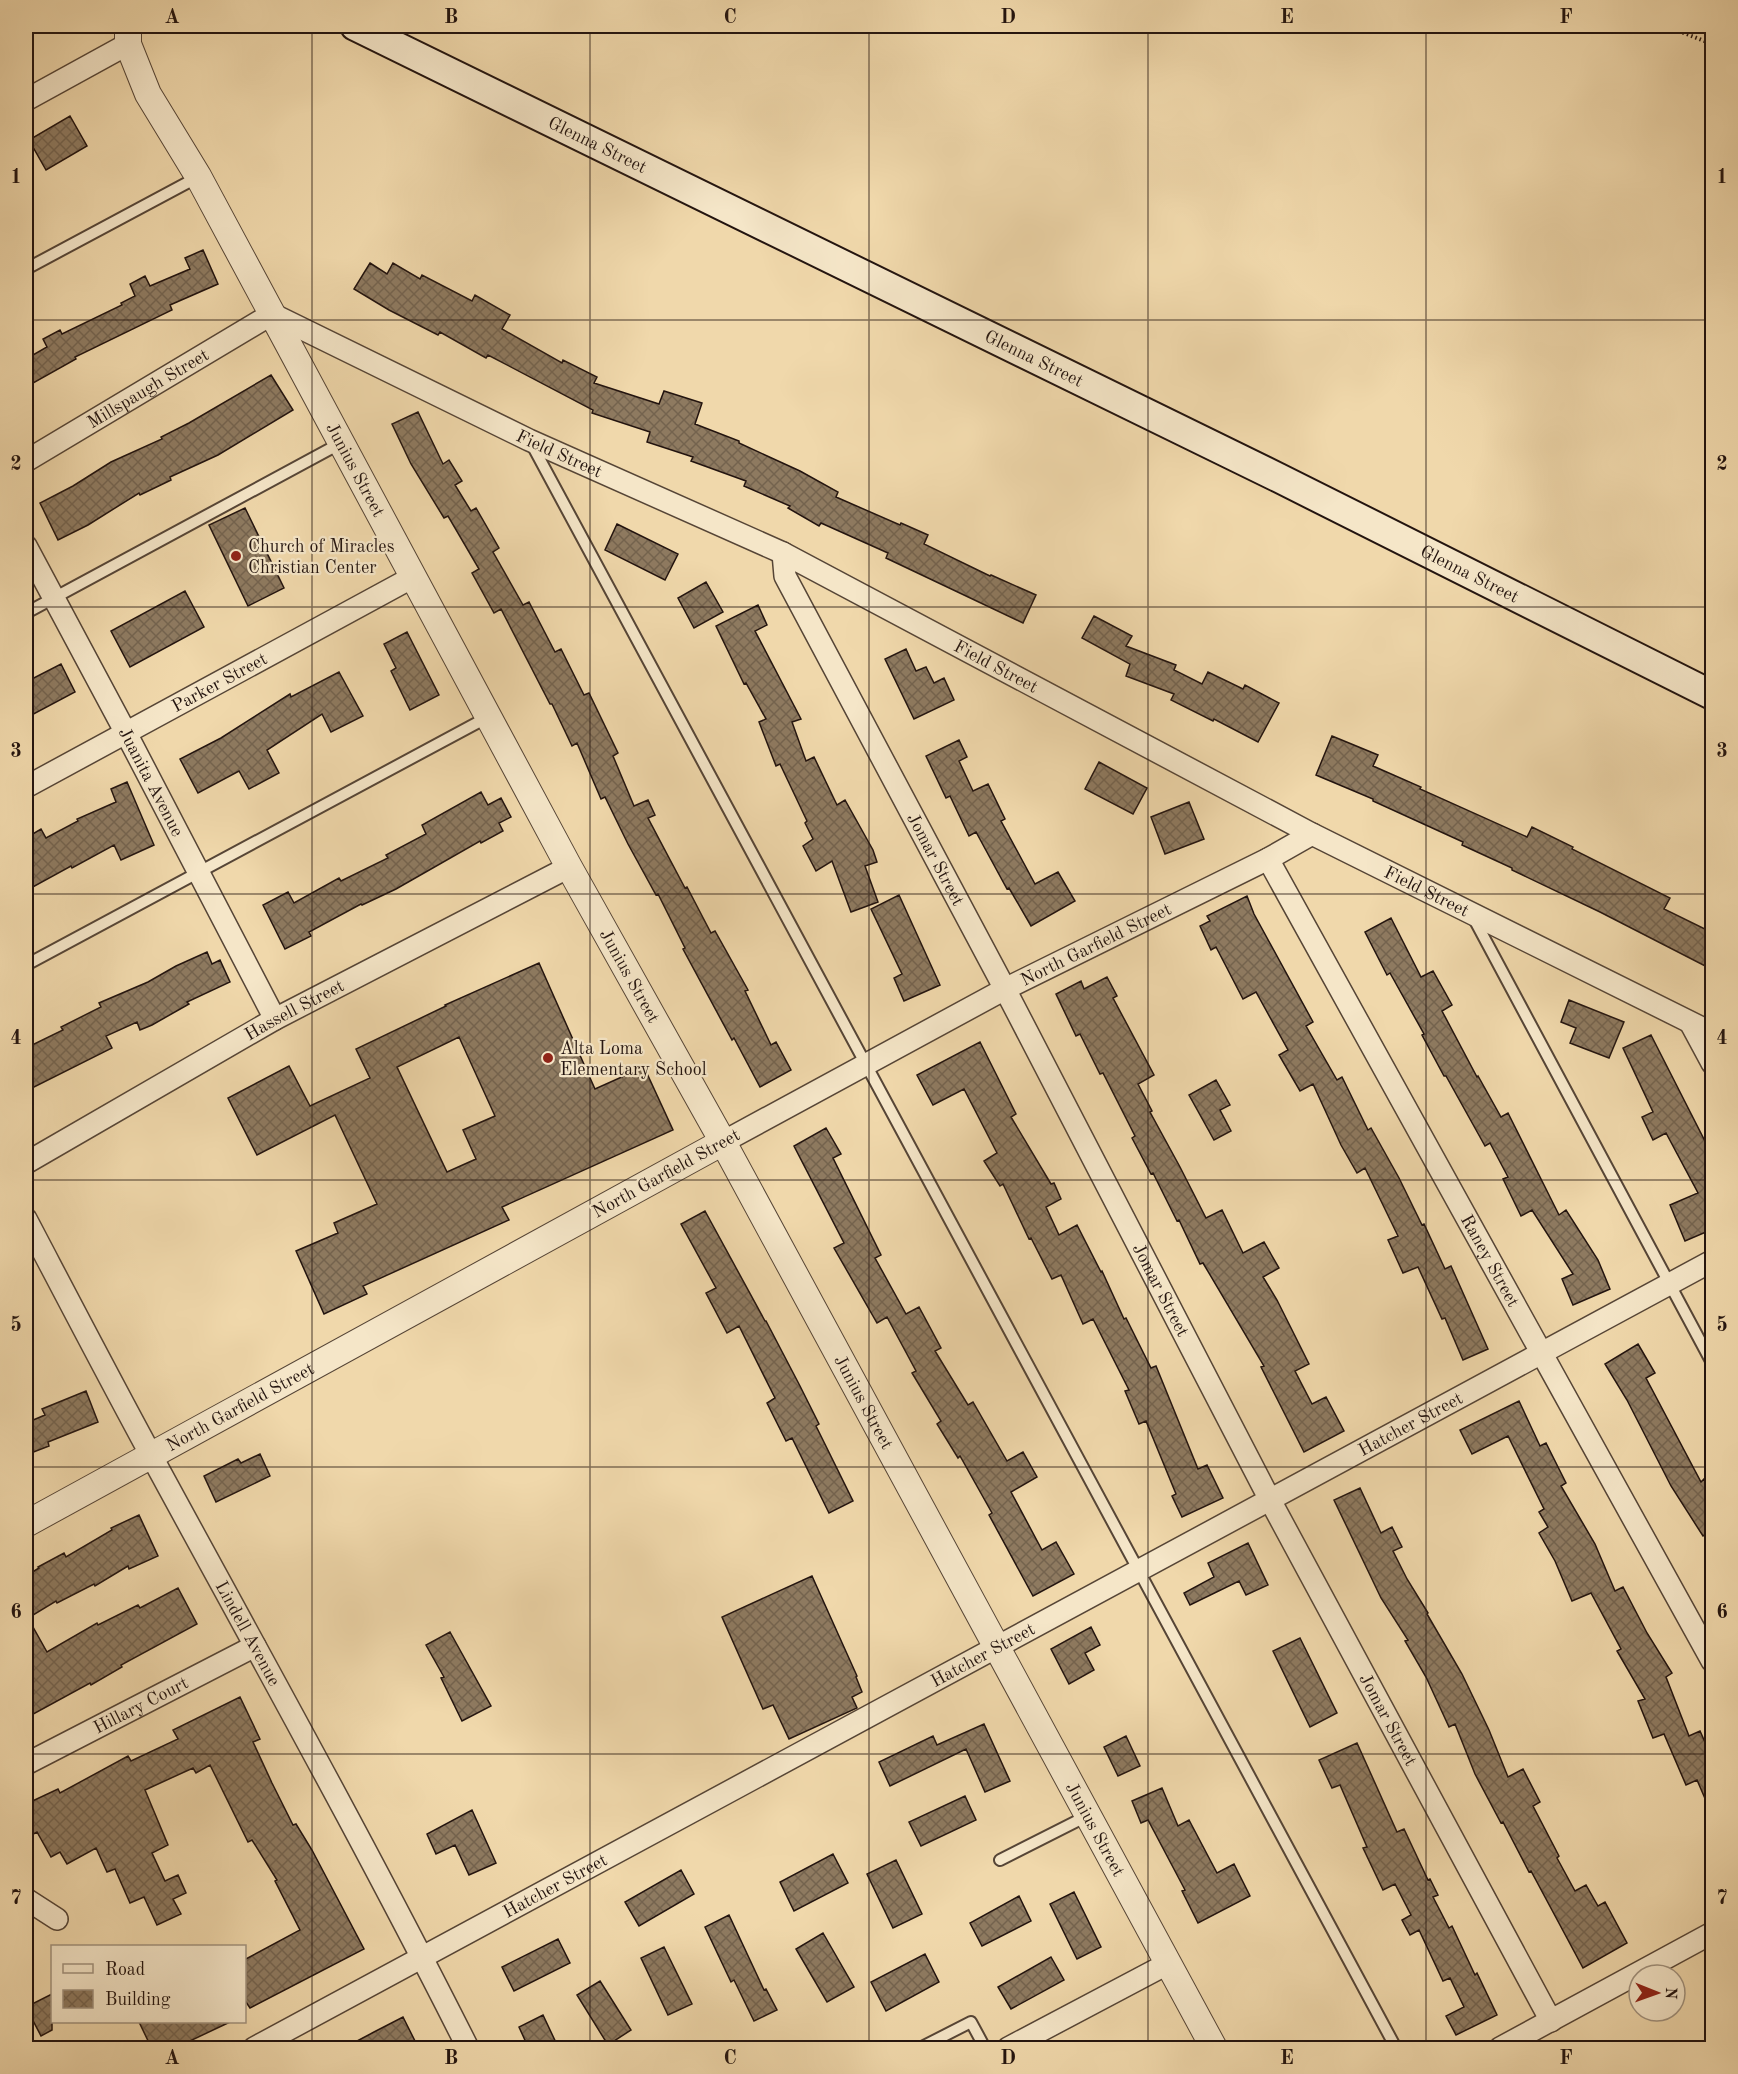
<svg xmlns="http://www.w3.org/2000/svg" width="1738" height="2074" font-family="'Old Standard TT',serif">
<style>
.building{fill:url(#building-cross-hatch);stroke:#23140f;stroke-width:1.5;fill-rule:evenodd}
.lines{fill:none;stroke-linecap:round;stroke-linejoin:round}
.service-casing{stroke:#564536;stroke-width:14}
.minor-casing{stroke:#564536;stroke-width:24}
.tertiary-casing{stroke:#564536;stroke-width:28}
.secondary-casing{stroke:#23140f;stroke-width:32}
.path{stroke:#23140f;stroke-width:4;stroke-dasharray:1.5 3;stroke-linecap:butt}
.service{stroke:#f5e6c8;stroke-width:10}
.minor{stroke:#f5e6c8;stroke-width:21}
.tertiary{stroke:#f5e6c8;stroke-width:26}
.secondary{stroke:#f5e6c8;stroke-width:28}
.grid{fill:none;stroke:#23140f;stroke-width:1.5;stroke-opacity:0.55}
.poi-dot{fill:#8f2418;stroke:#f5e6c8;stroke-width:2}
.labels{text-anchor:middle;stroke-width:4.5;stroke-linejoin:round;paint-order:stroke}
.street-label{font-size:18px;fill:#23140f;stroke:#f5e6c8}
.poi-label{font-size:18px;fill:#23140f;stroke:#f5e6c8;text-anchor:start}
.neatline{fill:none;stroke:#23140f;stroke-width:2}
.grid-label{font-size:20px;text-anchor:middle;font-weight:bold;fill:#23140f}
</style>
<defs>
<pattern id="building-cross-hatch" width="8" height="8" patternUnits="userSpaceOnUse" patternTransform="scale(1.5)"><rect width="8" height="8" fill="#8e7a60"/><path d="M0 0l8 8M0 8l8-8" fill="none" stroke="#74634e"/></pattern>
</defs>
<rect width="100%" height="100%" fill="#f0d8ab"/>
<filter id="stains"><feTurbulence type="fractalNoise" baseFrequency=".00333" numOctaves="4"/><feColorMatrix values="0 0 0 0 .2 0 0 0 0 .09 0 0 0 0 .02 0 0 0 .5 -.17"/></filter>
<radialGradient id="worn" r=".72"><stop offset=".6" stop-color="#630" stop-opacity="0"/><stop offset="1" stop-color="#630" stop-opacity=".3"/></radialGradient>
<path class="building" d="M70,116L87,146L46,170L29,140Z
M203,250L218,284L170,305L172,310L75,357L76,359L26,387V359L47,347L43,339L60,330L62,334L122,305L121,303L135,296L130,284L145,276L150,286L190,269L185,258Z
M370,263L387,274L393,263L420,279L422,275L472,301L475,295L510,315L502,329L562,363L563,360L597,377L594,383L659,404L664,391L702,403L695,424L739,441V443L800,471L838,492L836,497L900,525L901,523L928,535L924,544L990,576L991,575L1036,595L1023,623L886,558L888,553L821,523L819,526L788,508L790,506L744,486L746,481L691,461L693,457L647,442L650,432L592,413L593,410L488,355L486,358L440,332L438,335L389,310L354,289Z
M271,375L293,410L218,455L170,477L171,480L140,495L139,493L88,525L58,540L40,503L73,486L111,462L162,439L161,437L189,423Z
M418,412L443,464L449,460L462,481L455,485L471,511L476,508L499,548L493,552L523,605L529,602L555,652L561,649L584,695L589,693L618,753L613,756L634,806L648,800L655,815L648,818L685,888L687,887L711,933L715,931L748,990L745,991L771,1045L776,1042L791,1070L760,1087L734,1038L732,1040L683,949L685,948L658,894L656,895L628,844L605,797L601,799L577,743L572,746L552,704H550L501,609L494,613L472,573L479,569L448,516L444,518L411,464L392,424Z
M245,508L284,588L248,606L209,525Z
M617,524L678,554L665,580L605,550Z
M706,582L723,612L694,628L678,598Z
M185,591L204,627L130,667L111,631Z
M758,605L767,625L755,631L801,719L792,722L806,761L814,757L837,805L845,800L873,850L877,862L865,866L878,902L851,912L832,861L816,871L803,846L813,839L805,823L807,821L780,764L776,766L759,722L766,719L746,683L744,684L716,626Z
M1094,616L1132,636L1126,646L1176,665L1174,670L1202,684L1208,672L1243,689L1245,685L1279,703L1258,742L1214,719L1213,721L1171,700L1174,694L1126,676L1130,664L1082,638Z
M407,632L439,695L410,710L391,671L396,668L384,644Z
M906,649L916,671L926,667L934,683L944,678L954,700L914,719L885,659Z
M61,664L75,692L26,718V682Z
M339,672L363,716L331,732L322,714L267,750L279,773L249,789L239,771L198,793L180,759L221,738L290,694L291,697Z
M1332,736L1378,755L1373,766L1421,787L1420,789L1527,837L1532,827L1573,847L1572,849L1670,898L1664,909L1713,933V970L1600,912L1512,870V868L1462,845L1463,842L1373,801V799L1316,775Z
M959,740L967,757L959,761L973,791L988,784L1005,819L1001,821L1035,884L1058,872L1075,901L1031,926L1009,888L1007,889L976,832L969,836L950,796L946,798L926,756Z
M1099,762L1147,788L1133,814L1085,789Z
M127,782L154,845L121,860L114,845L72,868L71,866L31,888L26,879V838L41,829L46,838L78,821L77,819L116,802L111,789Z
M481,792L488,805L501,798L511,817L499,823L503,831L481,843L480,841L396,889L362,905L361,904L309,932L311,936L285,949L263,905L288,892L294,903L339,878L341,881L388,858L386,855L426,834L422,825Z
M1189,802L1204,839L1165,854L1151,817Z
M899,895L940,985L904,1001L894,978L902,974L871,909Z
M1247,896L1254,914L1313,1022L1306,1026L1337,1080L1342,1077L1368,1130L1371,1128L1399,1178L1422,1225L1424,1224L1445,1269L1451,1266L1488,1349L1463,1360L1445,1318L1442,1319L1418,1267L1403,1273L1388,1240L1398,1236L1365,1168L1357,1173L1341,1145L1313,1084L1300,1091L1279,1055L1288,1050L1256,992L1243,999L1216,947L1211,950L1200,926L1210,921L1207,916Z
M1391,918L1421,977L1433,971L1452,1005L1442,1011L1477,1077L1478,1076L1501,1117L1508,1113L1559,1215L1566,1210L1598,1260L1610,1289L1573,1305L1562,1279L1573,1274L1532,1210L1521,1216L1503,1179L1508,1177L1490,1143L1485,1146L1446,1076H1444L1422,1035L1424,1034L1390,973L1387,975L1365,932Z
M207,952L212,964L220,960L230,982L187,1002L189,1004L152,1025L140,1030L137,1022L106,1036L112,1048L26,1091V1048L63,1030L61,1027L101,1007L99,1003L148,982L176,966Z
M539,963L595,1089L644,1067L673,1130L502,1207L509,1220L363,1286L367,1294L324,1314L296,1251L338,1233L334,1223L377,1204L335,1115L257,1155L228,1098L289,1066L310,1106L370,1078L356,1049L446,1006L445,1005ZM459,1037L495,1116L463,1130L476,1159L447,1172L397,1067Z
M1107,977L1117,996L1113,998L1154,1075L1138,1084L1152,1111L1150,1112L1180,1167L1206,1218L1222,1210L1243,1253L1264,1242L1279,1268L1263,1277L1277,1300L1309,1364L1295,1371L1312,1404L1326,1397L1344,1431L1304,1452L1261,1367L1264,1366L1203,1263L1200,1264L1179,1220L1177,1221L1153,1173L1151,1174L1132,1138L1135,1136L1103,1073L1100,1074L1080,1034L1076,1036L1056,994L1081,981L1084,989Z
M1569,1000L1624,1022L1609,1058L1570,1043L1576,1028L1561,1022Z
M1651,1035L1713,1157V1229L1685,1241L1670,1205L1698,1193L1666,1133L1653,1140L1642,1117L1653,1112L1623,1048Z
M980,1042L1016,1114L1011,1117L1051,1184L1054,1183L1061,1199L1046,1207L1059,1235L1077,1225L1101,1272L1102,1271L1124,1319L1126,1318L1151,1368L1156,1366L1198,1469L1207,1465L1223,1498L1182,1517L1172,1496L1176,1494L1146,1421L1139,1424L1125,1391L1129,1390L1093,1319L1083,1324L1061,1275L1052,1279L1031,1238L1029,1239L1003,1184L1000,1186L984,1161L997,1153L964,1089L933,1105L917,1075Z
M1216,1080L1230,1105L1220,1110L1231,1131L1214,1140L1189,1095Z
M826,1128L841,1154L833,1158L881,1255L875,1258L906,1314L919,1307L941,1348L935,1351L968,1405L973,1402L1007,1461L1023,1452L1037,1477L1011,1492L1042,1550L1056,1542L1074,1574L1033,1596L989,1515L992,1513L960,1456L958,1458L937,1424L941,1421L912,1373L916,1371L887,1317L877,1323L834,1248L844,1243L794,1146Z
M705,1211L765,1321H766L800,1386L819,1424L816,1426L853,1501L829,1513L792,1438L786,1441L767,1403L775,1398L739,1326L727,1333L706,1293L716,1288L681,1224Z
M1638,1344L1655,1373L1646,1378L1701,1482L1704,1479L1713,1492V1530L1703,1536L1671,1486L1627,1400L1605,1364Z
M86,1391L98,1422L48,1442L49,1446L26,1455V1423L45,1415L42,1409Z
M1519,1401L1540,1446L1546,1443L1566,1483L1561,1486L1595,1544L1615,1591L1623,1587L1647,1633L1672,1673L1666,1677L1689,1736L1700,1731L1713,1760V1817L1697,1780L1686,1785L1664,1734L1653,1738L1638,1701L1645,1699L1617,1651L1621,1649L1591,1593L1572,1601L1555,1561L1539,1533L1548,1527L1539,1512L1544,1509L1508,1436L1472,1454L1460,1430Z
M260,1454L270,1476L216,1502L204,1476L238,1459L241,1463Z
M1360,1488L1381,1533L1392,1527L1402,1547L1393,1551L1407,1579L1428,1613L1427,1614L1462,1674L1489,1730L1508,1777L1523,1769L1540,1802L1533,1806L1559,1856L1557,1858L1575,1891L1586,1885L1598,1906L1605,1902L1627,1943L1583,1968L1531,1871L1529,1872L1503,1822L1501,1823L1475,1774L1455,1724L1449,1727L1426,1677L1405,1641L1408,1640L1381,1598L1334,1500Z
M139,1515L158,1556L129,1569L128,1566L95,1586L94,1584L57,1603L56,1601L28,1618L47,1652L97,1623L98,1625L138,1605L140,1608L178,1588L197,1624L121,1665L122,1667L91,1685L90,1683L26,1718V1576L39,1568L38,1567L64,1553L66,1557L112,1530L111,1528Z
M1248,1543L1268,1585L1246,1595L1239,1581L1190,1605L1184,1593L1214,1577L1208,1563Z
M812,1576L857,1676L856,1677L862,1692L852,1697L857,1708L789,1739L773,1705L763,1709L722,1617Z
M1091,1627L1100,1645L1085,1653L1094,1670L1069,1684L1051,1649Z
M450,1632L491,1706L462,1721L441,1678L444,1677L426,1645Z
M1300,1638L1337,1713L1310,1727L1273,1651Z
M240,1697L260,1739L253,1742L272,1783L293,1825L296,1824L312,1850L364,1949L250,2008L244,1999V1960L300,1930L275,1881L277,1880L252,1840L248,1842L210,1765L196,1773L193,1768L145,1790L168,1845L152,1853L165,1881L178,1875L186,1893L173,1899L181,1914L157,1925L144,1897L130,1903L115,1869L107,1872L96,1848L67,1864L60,1852L51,1857L37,1832L26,1838V1804L58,1789L60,1793L128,1756L131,1761L178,1739L173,1730Z
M984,1724L1010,1781L985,1792L966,1749L890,1786L879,1762L933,1736L937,1745Z
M1126,1736L1140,1766L1118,1776L1104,1747Z
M1357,1743L1397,1832L1404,1829L1428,1880L1430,1879L1438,1895L1433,1897L1449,1928L1452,1926L1475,1975L1477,1973L1497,2015L1456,2035L1446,2016L1464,2007L1450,1978L1443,1981L1419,1930L1410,1935L1402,1920L1411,1915L1395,1884L1383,1890L1363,1848L1367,1847L1340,1785L1332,1788L1319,1760Z
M1162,1788L1178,1826L1189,1820L1217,1873L1234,1864L1250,1896L1198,1923L1182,1891L1185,1890L1148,1820L1141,1823L1132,1801Z
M965,1796L976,1820L921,1846L909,1822Z
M472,1810L496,1863L469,1875L455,1845L436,1854L427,1834Z
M833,1854L848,1883L794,1911L780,1882Z
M896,1860L922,1914L893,1928L867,1874Z
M681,1870L694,1894L639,1926L625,1902Z
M1074,1892L1101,1947L1077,1959L1050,1904Z
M1019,1896L1031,1921L982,1946L970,1923Z
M729,1915L764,1990L766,1989L777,2010L754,2021L734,1980L731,1982L705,1927Z
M823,1933L854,1987L827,2002L796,1949Z
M558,1939L570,1963L514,1991L502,1967Z
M664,1947L692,2004L668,2015L641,1958Z
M925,1954L939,1982L886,2011L871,1982Z
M1051,1957L1064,1980L1011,2009L998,1987Z
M600,1981L631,2030L608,2045L577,1995Z
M52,1994V2030L41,2036L26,2007Z
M543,2015L559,2049H529L519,2027Z
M403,2017L419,2049H342L374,2032Z
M139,2022H230L173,2049H152Z"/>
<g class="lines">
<g class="service-casing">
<path id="service" d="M26,269L198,177
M531,443L1396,2048
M26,613L341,443
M1473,917L1712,1363
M26,965L488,717
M1000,1860L1087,1816
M920,2048L971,2022L985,2048"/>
</g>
<g class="minor-casing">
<g id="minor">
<path d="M26,100L128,44"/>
<path id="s1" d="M26,461L272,314L529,440L783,553L1312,834L1712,1033"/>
<path id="s2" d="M26,546L126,733L275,1019"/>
<path id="s3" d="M783,553L785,576L1005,989L1270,1500L1551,2021"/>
<path id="s4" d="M26,787L413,577"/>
<path id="s5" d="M1268,859L1712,1661"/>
<path d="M1691,1024L1712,1063"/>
<path id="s6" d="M723,1142L1005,989L1268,859L1312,834"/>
<path id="s7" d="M26,1163L275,1019L569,867"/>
<path id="s8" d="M26,1219C68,1299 109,1378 152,1457C259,1654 368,1849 468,2048"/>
<path id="s9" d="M26,1764L255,1646"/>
<path d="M26,1899L57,1919"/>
<path id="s10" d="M254,2048L1712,1261"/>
<path d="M1008,2048L1167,1964"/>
<path d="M1500,2048L1712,1933"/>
</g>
</g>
<g class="tertiary-casing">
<g id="tertiary">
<path id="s11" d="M128,26V44L148,94L198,176L569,867L723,1142L1214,2048"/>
<path id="s12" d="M26,1524L723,1142"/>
</g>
</g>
<g class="secondary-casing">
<g id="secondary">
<path id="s13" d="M355,26L1279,478L1712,695"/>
</g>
</g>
<path class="path" d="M1666,26L1712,44"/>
<use href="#service" class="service"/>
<use href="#minor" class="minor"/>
<use href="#tertiary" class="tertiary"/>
<use href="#secondary" class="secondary"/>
</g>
<path class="grid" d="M312,26V2048M590,26V2048M869,26V2048M1148,26V2048M1426,26V2048M26,320H1712M26,607H1712M26,894H1712M26,1180H1712M26,1467H1712M26,1754H1712"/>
<g class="poi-dot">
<circle cx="236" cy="556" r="6"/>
<circle cx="548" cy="1058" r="6"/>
</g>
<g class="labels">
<g class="street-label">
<text dy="6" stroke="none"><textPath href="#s13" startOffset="270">Glenna Street</textPath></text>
<text dy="6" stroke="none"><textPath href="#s13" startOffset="756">Glenna Street</textPath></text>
<text dy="6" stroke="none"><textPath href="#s1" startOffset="142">Millspaugh Street</textPath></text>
<text dy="6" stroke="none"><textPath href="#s1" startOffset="606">Field Street</textPath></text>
<text dy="6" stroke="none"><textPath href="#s11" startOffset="501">Junius Street</textPath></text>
<text dy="6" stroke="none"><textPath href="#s13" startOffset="1242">Glenna Street</textPath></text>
<text dy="6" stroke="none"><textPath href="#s1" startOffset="1092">Field Street</textPath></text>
<text dy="6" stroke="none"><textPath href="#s4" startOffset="220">Parker Street</textPath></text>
<text dy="6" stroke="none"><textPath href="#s2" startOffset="267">Juanita Avenue</textPath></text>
<text dy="6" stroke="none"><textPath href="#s3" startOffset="344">Jomar Street</textPath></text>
<text dy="6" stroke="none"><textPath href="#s1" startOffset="1578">Field Street</textPath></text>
<text dy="6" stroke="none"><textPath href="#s6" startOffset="422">North Garfield Street</textPath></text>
<text dy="6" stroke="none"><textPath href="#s11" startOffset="1077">Junius Street</textPath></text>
<text dy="6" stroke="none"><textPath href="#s7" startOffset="309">Hassell Street</textPath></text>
<text transform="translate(666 1173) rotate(-29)" y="6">North Garfield Street</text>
<text dy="6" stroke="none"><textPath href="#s5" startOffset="459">Raney Street</textPath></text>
<text dy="6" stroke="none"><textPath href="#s3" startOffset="830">Jomar Street</textPath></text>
<text dy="6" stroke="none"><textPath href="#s11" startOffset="1563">Junius Street</textPath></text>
<text dy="6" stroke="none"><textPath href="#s12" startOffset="244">North Garfield Street</textPath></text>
<text dy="6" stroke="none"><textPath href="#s10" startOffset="1314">Hatcher Street</textPath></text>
<text dy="6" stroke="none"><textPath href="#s8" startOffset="470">Lindell Avenue</textPath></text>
<text dy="6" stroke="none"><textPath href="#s10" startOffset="828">Hatcher Street</textPath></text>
<text dy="6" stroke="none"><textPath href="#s9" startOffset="129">Hillary Court</textPath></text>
<text dy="6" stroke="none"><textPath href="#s3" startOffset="1316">Jomar Street</textPath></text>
<text dy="6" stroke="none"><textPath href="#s11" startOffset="2049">Junius Street</textPath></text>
<text dy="6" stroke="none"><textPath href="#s10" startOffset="342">Hatcher Street</textPath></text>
</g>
<g class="poi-label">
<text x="248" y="552">Church of Miracles<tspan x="248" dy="21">Christian Center</tspan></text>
<text x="560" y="1054">Alta Loma<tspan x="560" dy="21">Elementary School</tspan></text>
</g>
</g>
<rect width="1738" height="2074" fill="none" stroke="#f0d8ab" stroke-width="66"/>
<rect x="51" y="1945" width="195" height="78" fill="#f5e6c8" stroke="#a1927e" stroke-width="1.5"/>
<rect x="63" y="1964" width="30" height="9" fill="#f5e6c8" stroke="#a1927e" stroke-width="1.5"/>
<text x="105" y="1975" font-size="18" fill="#23140f">Road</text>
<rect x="63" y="1990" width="30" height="18" fill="url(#building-cross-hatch)" stroke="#a1927e" stroke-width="1.5"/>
<text x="105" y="2005" font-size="18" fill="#23140f">Building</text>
<g transform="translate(1657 1993) rotate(91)"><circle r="28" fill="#f5e6c8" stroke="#a1927e" stroke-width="1.5"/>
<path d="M0-4.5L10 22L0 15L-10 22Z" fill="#8f2418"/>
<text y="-9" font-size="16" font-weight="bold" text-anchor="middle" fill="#23140f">N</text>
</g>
<rect x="33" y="33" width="1672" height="2008" class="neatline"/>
<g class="grid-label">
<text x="172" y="23">A</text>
<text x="451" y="23">B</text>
<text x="730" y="23">C</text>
<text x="1008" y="23">D</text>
<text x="1287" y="23">E</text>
<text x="1566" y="23">F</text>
<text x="16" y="183">1</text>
<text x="1722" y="183">1</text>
<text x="16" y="470">2</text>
<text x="1722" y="470">2</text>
<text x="16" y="757">3</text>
<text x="1722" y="757">3</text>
<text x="16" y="1044">4</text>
<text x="1722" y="1044">4</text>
<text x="16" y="1331">5</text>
<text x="1722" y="1331">5</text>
<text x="16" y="1618">6</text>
<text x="1722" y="1618">6</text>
<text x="16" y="1904">7</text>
<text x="1722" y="1904">7</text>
<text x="172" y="2064">A</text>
<text x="451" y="2064">B</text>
<text x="730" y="2064">C</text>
<text x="1008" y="2064">D</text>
<text x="1287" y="2064">E</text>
<text x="1566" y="2064">F</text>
</g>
<rect width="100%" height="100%" filter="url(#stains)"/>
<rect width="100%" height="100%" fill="url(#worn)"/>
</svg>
